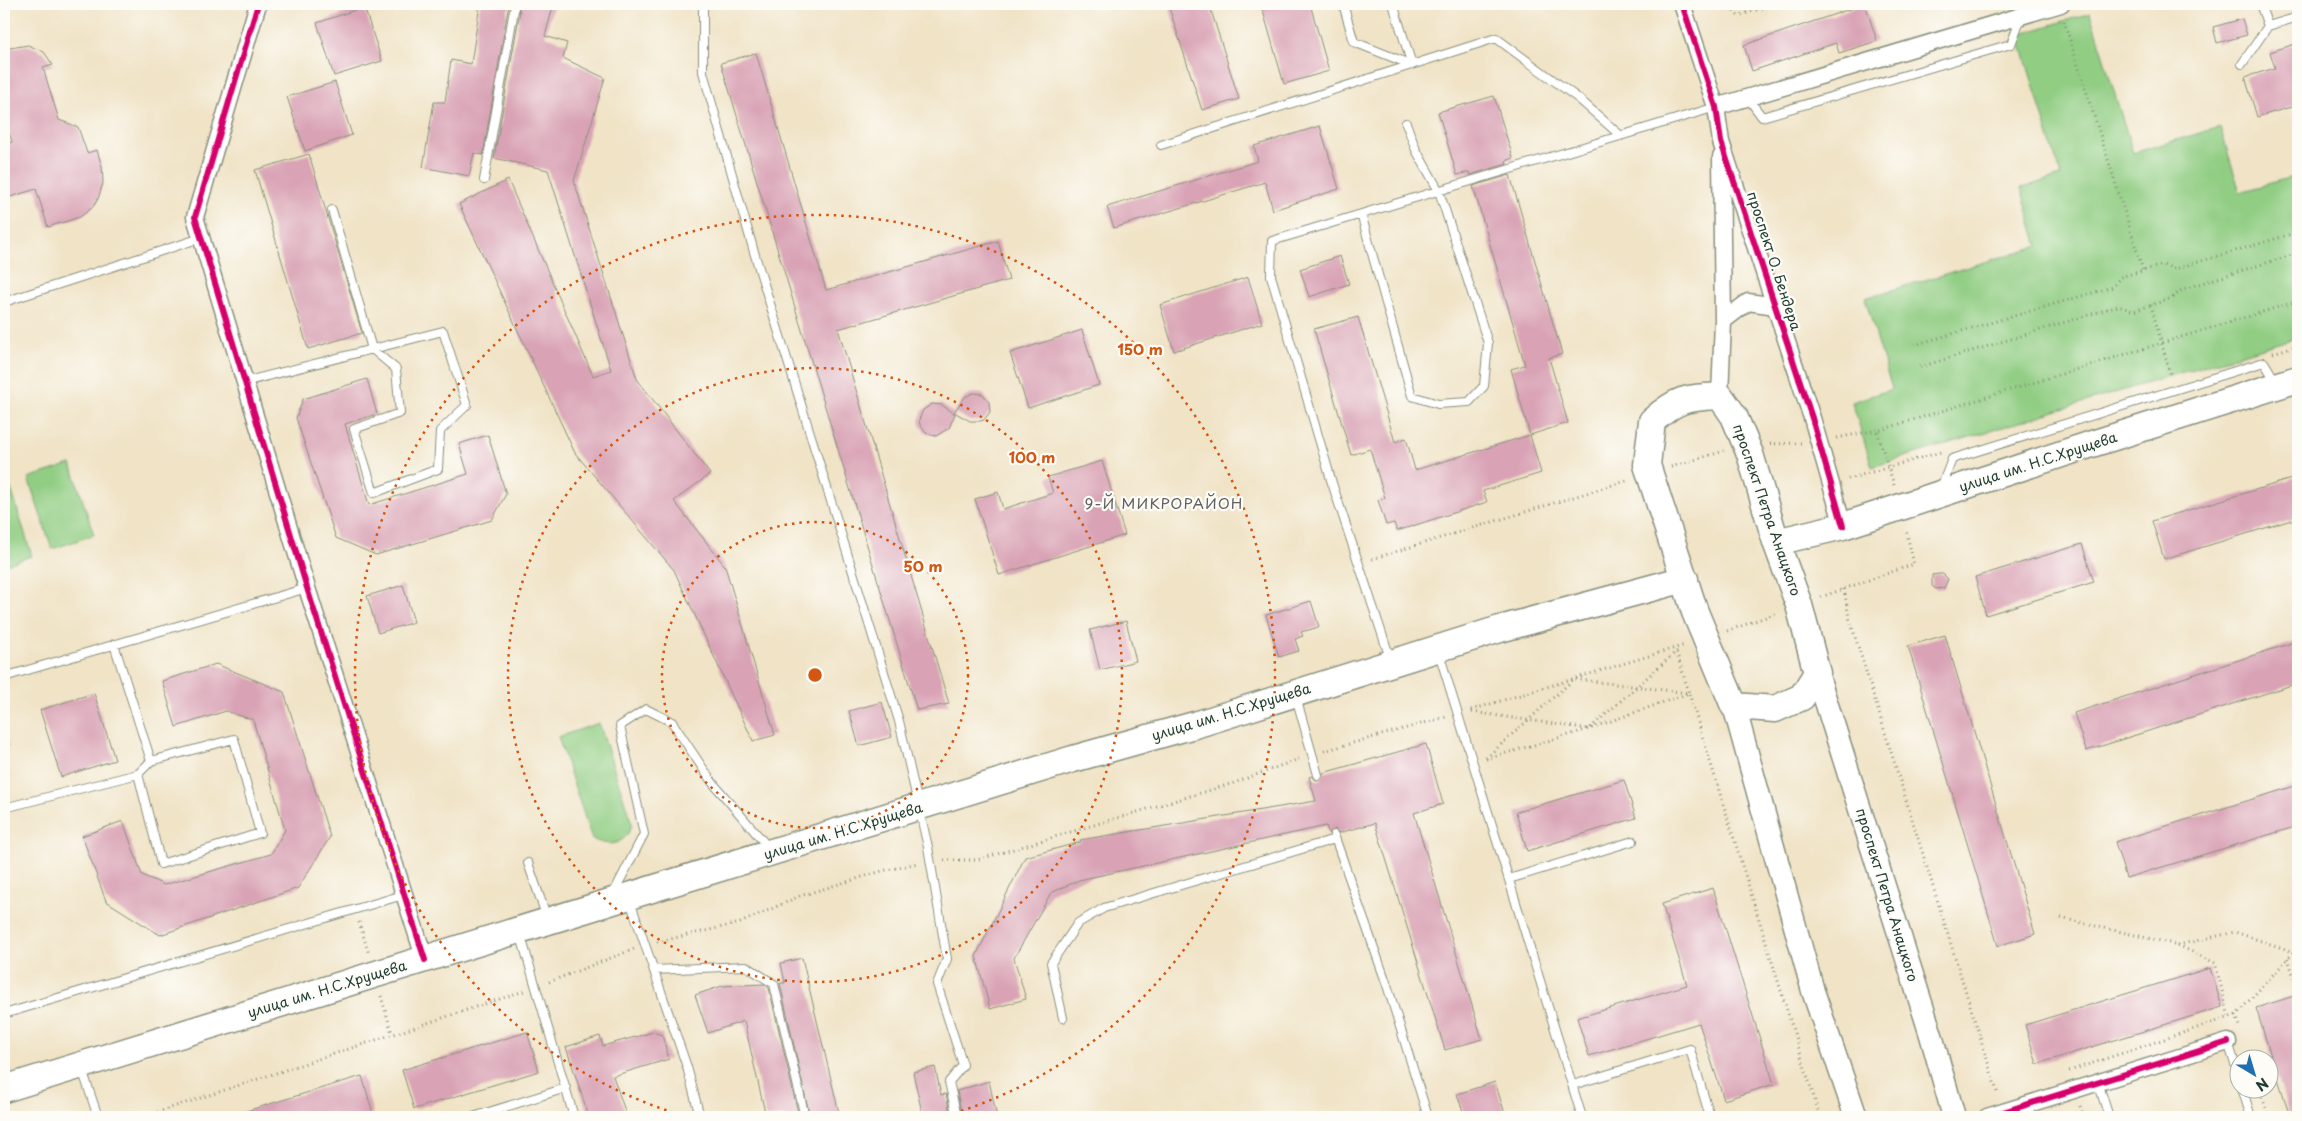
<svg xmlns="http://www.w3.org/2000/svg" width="2302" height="1121" font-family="'Playpen Sans',sans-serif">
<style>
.green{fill:#91cd83;stroke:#58855c}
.building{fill:#d9a3b5}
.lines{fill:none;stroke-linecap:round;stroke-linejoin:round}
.service-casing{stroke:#88907d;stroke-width:10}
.minor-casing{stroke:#88907d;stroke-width:19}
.secondary-casing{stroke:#88907d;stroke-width:25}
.primary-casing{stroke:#88907d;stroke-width:29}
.path{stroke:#88907d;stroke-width:3;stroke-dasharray:1 4;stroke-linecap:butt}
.service{stroke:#fff;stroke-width:8}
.minor{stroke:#fff;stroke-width:16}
.secondary{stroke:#fff;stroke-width:22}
.primary{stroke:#fff;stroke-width:26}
.cycleway-casing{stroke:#fdfcf7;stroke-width:9}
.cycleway{stroke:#d6006c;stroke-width:6}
.ring{fill:none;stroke:#d45610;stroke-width:2.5;stroke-dasharray:2.5 5}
.labels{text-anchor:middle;stroke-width:4.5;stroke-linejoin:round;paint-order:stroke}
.street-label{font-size:14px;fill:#1f3d34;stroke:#fdfcf7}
.neighbourhood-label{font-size:15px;letter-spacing:1px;fill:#606161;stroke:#fdfcf7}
.centre{fill:#d45610;stroke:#fdfcf7;stroke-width:2.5}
.ring-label{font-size:15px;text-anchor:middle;font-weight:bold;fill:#d45610;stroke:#fdfcf7;stroke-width:4.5;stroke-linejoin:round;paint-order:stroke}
</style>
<rect width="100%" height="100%" fill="#fdfcf7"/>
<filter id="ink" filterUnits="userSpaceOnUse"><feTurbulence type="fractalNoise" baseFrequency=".02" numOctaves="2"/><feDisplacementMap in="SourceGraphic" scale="10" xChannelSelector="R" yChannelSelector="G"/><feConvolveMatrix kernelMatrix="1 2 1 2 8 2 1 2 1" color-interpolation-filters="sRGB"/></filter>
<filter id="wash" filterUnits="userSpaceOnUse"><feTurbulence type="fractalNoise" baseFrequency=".0096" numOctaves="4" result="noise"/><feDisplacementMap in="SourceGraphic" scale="20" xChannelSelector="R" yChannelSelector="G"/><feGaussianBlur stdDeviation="1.12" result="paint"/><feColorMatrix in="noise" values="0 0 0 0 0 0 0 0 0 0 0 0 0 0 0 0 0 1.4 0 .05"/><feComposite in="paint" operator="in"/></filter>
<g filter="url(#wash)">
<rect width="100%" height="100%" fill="#f0e3c6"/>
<path class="green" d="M2090,13L2133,153L2220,127L2240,192L2298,175V337L1872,467L1852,402L1892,389L1865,298L2038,246L2021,188L2061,176L2018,35Z
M71,464L94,535L52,549L28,478Z
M10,486L32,556L4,565V488Z
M599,723L632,824C626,845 610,848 592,839L558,737Z"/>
<g id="blocks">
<path class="building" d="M480,4H536L553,7L545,36L567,43L563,58L605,78L574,181L637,379L710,474L674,501L725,566L775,735L753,741L674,570L575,453L459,204L508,180L593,376L611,370L548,170L494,158L520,11L517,5H512L508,9L483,155L474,153L469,176L423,167L434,102H445L451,60L471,64Z
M1168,4H1209L1239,99L1202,110Z
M1261,4H1310L1329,71L1284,84Z
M1865,4L1877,41L1839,53L1836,43L1752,71L1744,45Z
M364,7L382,61L334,76L317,23Z
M2242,19L2247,35L2217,43L2213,27Z
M2298,43V105L2257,117L2245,77L2275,68L2270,52Z
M28,45L44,52L53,65L43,68L59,120L78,127L87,153L97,150L102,167L103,183L98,199L93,207L80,217L48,227L36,189L4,199V144L12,142L4,115V49Z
M756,53L826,290L998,241L1009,280L838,329L949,704L917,710L721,63Z
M335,82L352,135L305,151L287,97Z
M1494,96L1513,158L1506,161L1507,164L1470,175L1469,172L1457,175L1438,112Z
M1320,126L1339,189L1273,210L1265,182L1114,228L1107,207L1258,161L1254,146Z
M309,154L362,333L308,349L255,170Z
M1510,175L1562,354L1549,358L1568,423L1530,435L1511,369L1525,365L1473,186Z
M1340,256L1349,284L1309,297L1300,269Z
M1248,277L1262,323L1174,351L1160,305Z
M1358,317L1395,442L1406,438L1415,470L1530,435L1541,473L1483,491L1487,502L1397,531L1394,523L1386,525L1378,500L1385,498L1370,449L1351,455L1314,329Z
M1082,330L1099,385L1028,408L1010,353Z
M367,379L377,414L345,424L369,505L468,474L459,444L488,435L506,494L492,520L376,555L336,538L296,418L303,399Z
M973,393L983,394L989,402L990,412L984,420L980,421H970L954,412L965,397Z
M932,404L942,405L955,414L949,428L936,436L926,433L920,425L919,420L923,410Z
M1102,461L1125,535L999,575L975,499L998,492L1003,509L1053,493L1048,477Z
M2298,477V518L2164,559L2152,521Z
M2082,544L2094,582L1986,615L1975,577Z
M1939,574H1943L1948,579L1944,588L1936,589L1932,586V575Z
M403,585L414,622L378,633L367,596Z
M1311,601L1319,627L1301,632L1303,636L1295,639L1299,651L1279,657L1266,615Z
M1126,621L1136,661L1100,670L1090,630Z
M1945,635L2035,934L1998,946L1908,646Z
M2298,641V683L2086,751L2074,713Z
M216,664L284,692L330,837L298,888L160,935L106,901L82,836L123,821L142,875L164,885L271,854L285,830L253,720L226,711L176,727L162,681Z
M94,693L115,760L61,777L40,710Z
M882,702L892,737L859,746L849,711Z
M1426,744L1443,804L1414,813L1482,1039L1445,1050L1375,823L1339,833L1335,829L1329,834L1326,826L1079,880L1051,893L1014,958L1026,999L990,1009L976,956L1025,857L1081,842L1080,840L1316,801L1309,777L1312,776L1316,780H1320L1323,773Z
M1624,780L1636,818L1527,851L1516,812Z
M2298,785V826L2126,878L2115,842Z
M1713,888L1774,1084L1724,1100L1699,1023L1589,1056L1577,1018L1687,985L1662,904Z
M802,958L840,1117H810L780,983H785L781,963Z
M2210,968L2222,1007L2037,1064L2025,1025Z
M764,984L769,988L799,1117H766L744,1021L708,1033L695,995L722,986Z
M2294,996L2298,1008V1117H2290L2256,1008Z
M527,1032L539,1071L414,1109L402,1070Z
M653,1032L662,1035L669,1059L613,1076L627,1117H589L566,1047L600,1036L603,1046Z
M935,1067L941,1095L946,1094L951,1117H923L913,1072Z
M362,1076L373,1113L361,1117H241L240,1113Z
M989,1081L997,1117H962L957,1091Z
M1495,1082L1506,1117H1465L1457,1094Z"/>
</g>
</g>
<g filter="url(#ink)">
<use href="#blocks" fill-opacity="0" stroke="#88907d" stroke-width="1"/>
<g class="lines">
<g class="service-casing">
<path id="service" d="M703,4V72L754,252L899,721L928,847L947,959L937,984L963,1065L949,1082L957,1117
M1343,4L1354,42L1412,65L1393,4
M2260,4L2268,26L2298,17
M2242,64L2268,26
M1748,98L1762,117L2011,44L2021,17
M1161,145L1496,38L1579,99L1621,136
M484,180L514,10
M1361,214L1412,396L1438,404L1469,402L1484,386L1488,343L1439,191L1416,150L1406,123
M4,302L201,238
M244,382L443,331L467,405L440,431L438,469L374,493L354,429L400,413L396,369L372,349L332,210
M1941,488L1952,459L2264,362L2276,382
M1439,653L1582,1117
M1390,658L1332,483L1271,276L1272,241L1716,107
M4,677L307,588
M1296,697L1318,775
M138,774L151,761
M4,808L138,774L161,864L260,833L234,739L151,761L114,644
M1334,835L1387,985L1428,1117
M528,863L547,918
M1509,879L1633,841
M613,894L644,834L620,726L646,709L672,722L712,782L768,847
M630,901L687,1067L700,1117
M520,933L574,1117
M654,970L746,966L774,984L805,1117
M4,1014L403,895
M1063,1018L1051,963L1078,923L1104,908L1335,839
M2228,1042L2240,1080
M82,1069L98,1117
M2098,1082L2109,1117
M1573,1085L1690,1049L1710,1117
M2242,1088L2251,1117
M473,1117L566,1088"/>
</g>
<g class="minor-casing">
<path id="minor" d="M258,4L195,217L307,588L425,960
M1682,4L1716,107L1721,142L1812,418L1843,526
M1716,107L2061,4
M1723,321L1748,302L1776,306
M1720,396L1723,321L1721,157
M1987,1117L2228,1042"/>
</g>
<g class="secondary-casing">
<path id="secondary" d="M1817,673L1931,1035L1954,1117
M1734,706L1813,991L1856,1117"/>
</g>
<g class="primary-casing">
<path id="primary" d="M1720,396L1734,416L1750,454L1776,542L1799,605L1817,673L1802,697L1775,709L1734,706L1695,612L1647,465L1652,421C1678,398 1686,398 1720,396Z
M1776,542L1843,526L2095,443L2298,379
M4,1089L1073,759L1198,724L1500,629L1685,579"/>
</g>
<path class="path" d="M1727,4L1738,16L1775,4
M2064,21L2143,270
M2151,305L2171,377
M1914,345L2113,287L2120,277L2163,265L2175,269L2298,232
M2273,353L2298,345
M1920,367L2118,306L2134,311L2172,298L2183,289L2298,253
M1837,438L1877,430
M1770,444L1801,443
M1671,467L1724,451
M1848,479L1941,452
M1894,485L1877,431L2298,301
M1372,559L1629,480
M1844,589L1849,617L1998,1095
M1821,597L1914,564L1906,530
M1727,631L1777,613
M1471,710L1685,645
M1472,712L1589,729L1677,651
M4,735C11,743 10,751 4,760
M1324,751L1446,717
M1486,758L1574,679L1689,693L1820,1117
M1486,759L1589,729L1689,693L1676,651
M944,860H977L1234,783L1299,759
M2061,918L2178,945L2235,932L2294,952L2298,949
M359,922L369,954
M657,942L740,923L800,896L882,871L918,863
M2178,945L2215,963L2229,1017
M2288,958L2298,990
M549,982L634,949
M381,996L392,1033
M2236,1015L2241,1029
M2069,1071L2236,1015L2294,952
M2259,1088L2269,1117
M2080,1106L2084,1117
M143,1117L524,991"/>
<use href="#service" class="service"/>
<use href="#minor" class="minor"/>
<use href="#secondary" class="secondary"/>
<use href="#primary" class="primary"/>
<g class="cycleway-casing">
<path id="cycleway" d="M258,4L195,217L307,588L425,960
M1682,4L1716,107L1721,142L1812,418L1843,526
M1987,1117L2228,1042"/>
</g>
<use href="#cycleway" class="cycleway"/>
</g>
</g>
<g class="ring">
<circle cx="815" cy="675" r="153"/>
<circle cx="815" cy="675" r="307"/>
<path d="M688 1117A460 460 0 1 1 942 1117"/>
</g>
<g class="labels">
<g class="street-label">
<text transform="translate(1774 261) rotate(72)" y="5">проспект О. Бендера</text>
<text transform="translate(2038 462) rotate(-18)" y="5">улица им. Н.С.Хрущева</text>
<text transform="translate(1767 510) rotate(71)" y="5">проспект Петра Анацкого</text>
<text transform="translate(1231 712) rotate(-17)" y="5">улица им. Н.С.Хрущева</text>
<text transform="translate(843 831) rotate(-17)" y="5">улица им. Н.С.Хрущева</text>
<text transform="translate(1887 895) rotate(73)" y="5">проспект Петра Анацкого</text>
<text transform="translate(327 989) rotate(-17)" y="5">улица им. Н.С.Хрущева</text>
</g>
<g class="neighbourhood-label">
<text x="1164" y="509">9-Й МИКРОРАЙОН</text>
</g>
</g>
<circle cx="815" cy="675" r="8" class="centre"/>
<g class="ring-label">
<text x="1140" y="355">150 m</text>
<text x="1032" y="463">100 m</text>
<text x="923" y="572">50 m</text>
</g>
<rect width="2302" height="1121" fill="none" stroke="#fdfcf7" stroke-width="20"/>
<g transform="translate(2254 1074) rotate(142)"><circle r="24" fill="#fdfcf7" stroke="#a4b0a9"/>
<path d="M0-4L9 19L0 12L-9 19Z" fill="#1f6fb2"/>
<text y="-8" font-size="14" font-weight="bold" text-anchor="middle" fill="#1f3d34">N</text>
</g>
</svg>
